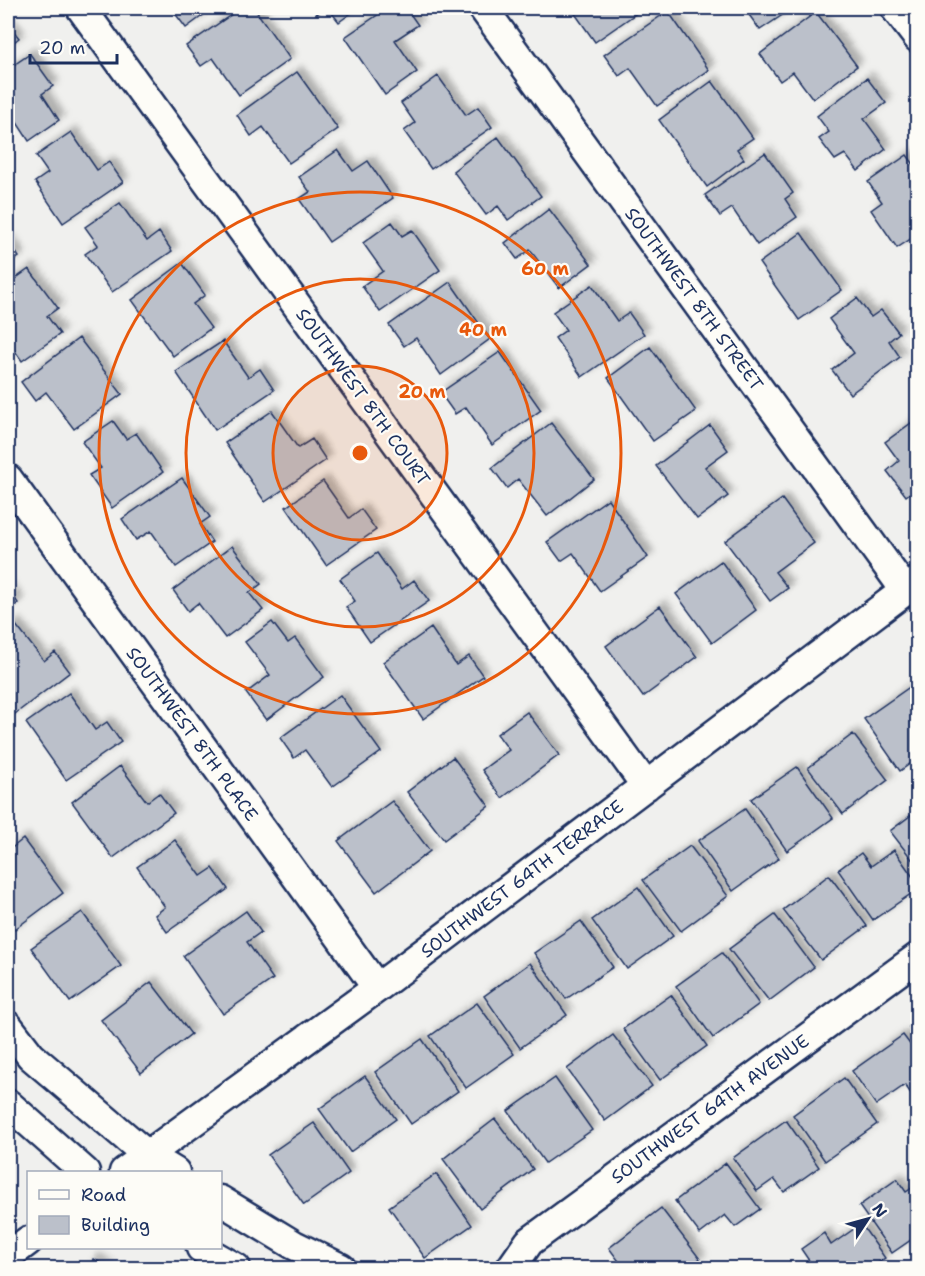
<svg xmlns="http://www.w3.org/2000/svg" width="925" height="1276" font-family="'Shantell Sans',sans-serif">
<style>
.building{fill:#bbc0ca;stroke:#1b2f5e;stroke-width:1.5;filter:url(#shadow)}
.lines{fill:none;stroke-linecap:round;stroke-linejoin:round}
.minor-casing{stroke:#1b2f5e;stroke-width:33}
.minor{stroke:#fdfcf7;stroke-width:28}
.ring{fill:none;stroke:#e8590c;stroke-width:3}
.labels{text-anchor:middle;stroke-width:4.5;stroke-linejoin:round;paint-order:stroke}
.street-label{font-size:18px;fill:#1b2f5e;stroke:#fdfcf7}
.centre{fill:#e8590c;stroke:#fdfcf7;stroke-width:3}
.ring-label{font-size:18px;text-anchor:middle;font-weight:bold;fill:#e8590c;stroke:#fdfcf7;stroke-width:4.5;stroke-linejoin:round;paint-order:stroke}
</style>
<defs>
<filter id="shadow"><feDropShadow dx="5.5" dy="-5.5" stdDeviation="3" flood-color="#0004"/></filter>
</defs>
<rect width="100%" height="100%" fill="#f0f0ee"/>
<filter id="ink" filterUnits="userSpaceOnUse"><feTurbulence type="fractalNoise" baseFrequency=".0167" numOctaves="2"/><feDisplacementMap in="SourceGraphic" scale="12" xChannelSelector="R" yChannelSelector="G"/><feConvolveMatrix kernelMatrix="1 2 1 2 8 2 1 2 1" color-interpolation-filters="sRGB"/></filter>
<g filter="url(#ink)">
<path class="building" d="M171,8H213L186,28Z
M241,8H254L290,59L239,95L213,58L201,66L186,46Z
M313,8H325L317,14Z
M328,8H358L339,22Z
M388,8H406L418,25L395,40L417,72L385,95L345,37Z
M571,8H644L595,42Z
M744,8H793L760,30Z
M668,11L709,70L657,106L630,68L619,76L604,55Z
M816,12L857,66L813,99L793,72L780,81L760,54Z
M8,24L19,38L8,47Z
M30,54L53,86L42,94L59,120L29,141L16,121L8,127V69Z
M297,72L338,129L289,163L263,127L251,136L237,115Z
M438,76L466,115L478,107L492,127L431,169L404,131L415,123L401,103Z
M867,78L886,103L864,119L886,149L858,171L845,154L835,160L819,139L829,132L817,116Z
M712,81L753,138L737,149L744,159L707,187L659,120Z
M71,132L97,170L109,162L123,182L63,223L35,182L48,173L36,156Z
M498,137L541,196L508,220L498,206L486,215L453,171Z
M338,150L353,171L368,161L393,198L329,242L299,199L310,192L299,177Z
M765,153L793,193L785,199L797,217L757,245L732,208L720,216L705,195Z
M907,155L918,170V234L897,248L871,210L882,202L868,182Z
M120,203L147,241L159,232L172,251L112,292L85,254L98,245L85,227Z
M549,209L591,264L559,288L530,250L517,259L505,243Z
M392,222L402,236L412,230L440,270L380,312L362,286L383,271L363,243Z
M801,233L842,290L799,320L759,263Z
M8,240L19,257L8,265Z
M918,258V273L910,263Z
M182,263L205,295L193,304L211,328L173,356L132,300Z
M29,269L58,308L47,316L60,334L22,361L8,341V284Z
M450,282L490,339L441,375L416,338L404,346L389,325Z
M592,285L617,321L629,313L644,334L582,377L555,338L566,330L553,312Z
M857,298L871,317L881,310L899,333L889,341L900,357L850,394L832,370L854,353L829,319Z
M79,338L122,394L74,429L46,392L35,401L21,382Z
M223,341L248,377L260,369L274,390L215,430L176,372Z
M650,347L696,411L653,441L608,378Z
M500,352L541,410L492,445L466,407L455,414L440,393Z
M272,411L298,448L312,439L326,460L265,502L225,443Z
M918,418V487L906,496L887,471L899,461L885,442Z
M113,421L126,439L136,433L163,472L112,508L89,475L101,468L82,442Z
M551,423L594,479L547,516L518,479L507,488L492,468Z
M710,425L728,450L705,467L728,496L697,519L656,466Z
M182,478L210,517L200,524L212,542L176,567L151,531L136,540L122,519Z
M323,481L349,518L361,509L376,530L326,565L286,507Z
M608,499L648,557L600,591L573,553L561,561L547,542Z
M782,499L814,543L775,572L788,588L770,601L725,541Z
M232,546L261,584L249,593L263,610L225,638L198,603L188,611L173,590Z
M377,553L402,589L414,580L429,601L370,642L346,607L355,601L340,579Z
M721,561L756,610L712,643L676,594Z
M8,588L18,603L8,611Z
M660,606L697,657L643,697L606,646Z
M272,622L288,643L295,638L324,677L266,720L246,693L270,675L245,642Z
M15,624L44,661L55,652L70,672L11,717L8,712V629Z
M431,628L456,665L469,656L483,676L423,719L383,662Z
M911,686L918,696V758L900,771L864,719Z
M69,693L95,730L107,722L121,742L66,780L26,723Z
M340,695L381,752L332,787L305,750L294,758L280,738Z
M527,712L559,755L502,798L482,770L509,750L497,734Z
M853,734L888,780L843,814L808,768Z
M453,757L489,806L444,840L407,792Z
M120,766L147,802L159,793L174,813L113,858L72,802Z
M797,767L833,818L787,851L751,799Z
M392,801L430,851L376,892L338,841Z
M745,809L779,858L733,891L698,841Z
M918,810V867L890,831Z
M23,839L63,893L11,932L8,927V851Z
M175,840L201,876L213,868L228,889L167,932L155,915L165,907L137,867Z
M690,846L728,896L681,931L643,880Z
M894,850L918,884V889L873,920L838,870L861,853L871,866Z
M829,875L867,926L821,960L783,910Z
M638,887L673,936L627,969L592,920Z
M246,911L261,932L247,942L273,979L223,1014L183,956Z
M82,912L121,966L70,1002L31,948Z
M775,915L814,967L769,1001L729,949Z
M581,921L613,967L566,999L534,953Z
M722,953L759,1004L713,1038L676,986Z
M530,963L567,1015L520,1048L484,996Z
M151,982L191,1034L141,1073L101,1020Z
M671,995L707,1046L660,1080L623,1029Z
M477,1003L514,1054L466,1088L430,1036Z
M918,1020V1038L909,1027Z
M613,1035L652,1086L605,1121L567,1069Z
M903,1035L918,1055V1096L914,1098L905,1085L876,1105L852,1071Z
M422,1039L458,1091L411,1124L375,1072Z
M365,1076L396,1119L350,1152L319,1109Z
M555,1078L592,1130L545,1163L508,1111Z
M844,1078L877,1124L825,1161L793,1115Z
M495,1119L533,1169L480,1209L443,1159Z
M786,1120L819,1167L784,1192L774,1179L757,1191L733,1158Z
M314,1123L349,1173L304,1205L268,1155Z
M726,1163L760,1209L735,1227L725,1215L700,1234L675,1201Z
M436,1174L472,1225L425,1258L389,1207Z
M897,1179L906,1192L918,1184V1235L892,1253L859,1206Z
M661,1208L700,1259L687,1268H624L609,1248Z
M861,1224L885,1258L871,1268H814L801,1249L824,1233L831,1245Z
M94,1259L108,1268H87Z"/>
<g class="lines">
<g class="minor-casing">
<path id="minor" d="M81,8L646,786
M483,8L905,590
M895,8L918,38
M8,479L377,988
M8,1026L31,1056L147,1155L175,1172
M8,1104L85,1172
M124,1172L377,988L918,581
M220,1200L294,1245L341,1268
M201,1248L236,1268
M8,1256L28,1241
M511,1268L529,1242L918,957"/>
</g>
<use href="#minor" class="minor"/>
</g>
</g>
<circle cx="360" cy="453" r="87" fill="#e8590c" fill-opacity=".12"/>
<g class="ring">
<circle cx="360" cy="453" r="87"/>
<circle cx="360" cy="453" r="174"/>
<circle cx="360" cy="453" r="261"/>
</g>
<g class="labels">
<g class="street-label">
<text transform="translate(694 299) rotate(54)" y="6">SOUTHWEST 8TH STREET</text>
<text transform="translate(363 397) rotate(54)" y="6">SOUTHWEST 8TH COURT</text>
<text transform="translate(192 734) rotate(54)" y="6">SOUTHWEST 8TH PLACE</text>
<text transform="translate(522 879) rotate(-37)" y="6">SOUTHWEST 64TH TERRACE</text>
<text transform="translate(710 1109) rotate(-36)" y="6">SOUTHWEST 64TH AVENUE</text>
</g>
</g>
<circle cx="360" cy="453" r="9" class="centre"/>
<g class="ring-label">
<text x="545" y="275">60 m</text>
<text x="483" y="336">40 m</text>
<text x="422" y="398">20 m</text>
</g>
<rect width="925" height="1276" fill="none" stroke="#fdfcf7" stroke-width="30"/>
<rect x="15" y="15" width="895" height="1246" fill="none" stroke="#1b2f5e" stroke-width="2" filter="url(#ink)"/>
<rect x="27" y="1171" width="195" height="78" fill="#fdfcf7" stroke="#a3aaba" stroke-width="1.5"/>
<rect x="39" y="1190" width="30" height="9" fill="#fdfcf7" stroke="#a3aaba" stroke-width="1.5"/>
<text x="81" y="1201" font-size="18" fill="#1b2f5e">Road</text>
<rect x="39" y="1216" width="30" height="18" fill="#bbc0ca" stroke="#a3aaba" stroke-width="1.5"/>
<text x="81" y="1231" font-size="18" fill="#1b2f5e">Building</text>
<g transform="translate(868 1219) rotate(54)" stroke="#fdfcf7" stroke-width="4.5" paint-order="stroke">
<path d="M0-4.5L10 22L0 15L-10 22Z" fill="#1b2f5e"/>
<text y="-9" font-size="16" font-weight="bold" text-anchor="middle" fill="#1b2f5e">N</text>
</g>
<path d="M30 54v9h87v-9" fill="none" stroke="#1b2f5e" stroke-width="3"/>
<text x="39" y="54" font-size="18" fill="#1b2f5e" stroke="#fdfcf7" stroke-width="4.5" paint-order="stroke">20 m</text>
</svg>
